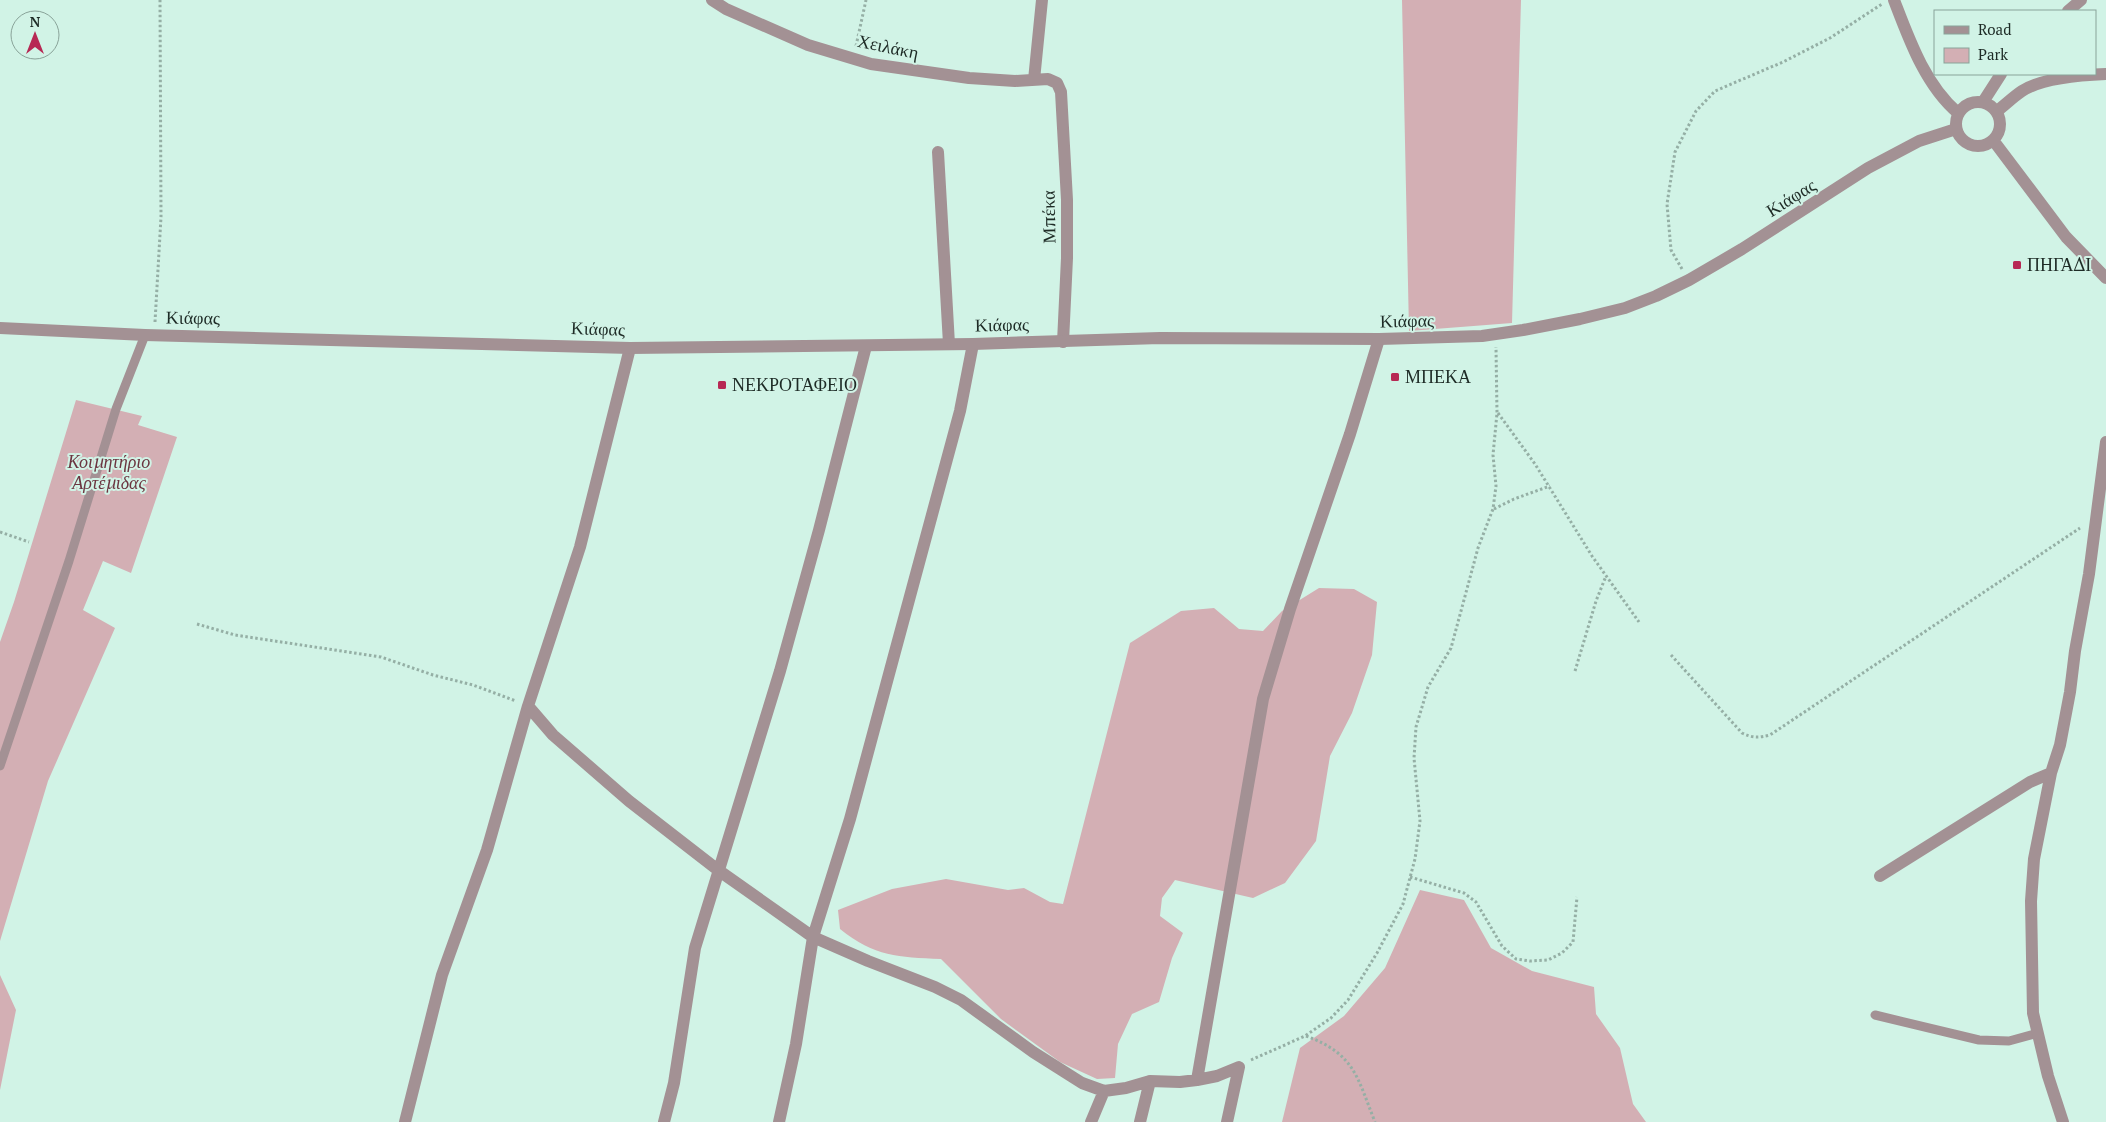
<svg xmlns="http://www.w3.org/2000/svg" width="2106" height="1122" font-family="'PT Serif',serif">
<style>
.green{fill:#d3afb4}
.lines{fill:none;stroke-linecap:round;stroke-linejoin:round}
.path{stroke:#95afa5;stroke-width:3;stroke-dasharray:2.5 2.5;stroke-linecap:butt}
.service{stroke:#a39194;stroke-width:9}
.minor{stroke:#a39194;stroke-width:12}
.tertiary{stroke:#a39194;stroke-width:12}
.poi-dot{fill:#b72854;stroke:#d1f3e6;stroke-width:2}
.labels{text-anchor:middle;stroke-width:4;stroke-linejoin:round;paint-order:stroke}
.street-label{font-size:18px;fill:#1e2b26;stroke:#d1f3e6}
.poi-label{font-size:18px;fill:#1e2b26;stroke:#d1f3e6;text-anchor:start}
.park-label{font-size:18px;font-style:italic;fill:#6b3540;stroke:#d1f3e6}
</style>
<rect width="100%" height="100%" fill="#d1f3e6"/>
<path class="green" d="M1402,0H1521L1512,323L1409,331Z
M76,400L142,416L138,425L177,437L131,573L103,561L83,610L115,628L48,781L0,941V642L14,602Z
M1319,588L1354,589L1377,602L1372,655L1352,713L1330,756L1316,841L1285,883L1253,898L1175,880L1162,898L1160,916L1183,933L1172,958L1159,1002L1132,1014L1118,1044L1115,1078L1097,1079L1060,1062L1001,1019L941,959C898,957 875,957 840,929L838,910L892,889L946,879L1008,890L1024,888L1050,902L1063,904L1130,643L1181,611L1214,608L1239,629L1263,631L1282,611Z
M1420,890L1464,900L1491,948L1532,971L1594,987L1596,1014L1620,1048L1633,1104L1646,1122H1282L1300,1048L1344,1016L1385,968Z
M0,975L16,1010L0,1090Z"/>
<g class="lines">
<path class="path" d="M856,46L866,0
M1682,269L1671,250L1667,204L1675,152L1696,111L1715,91L1783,62L1830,38L1882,4
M155,322L161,217L160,0
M1498,413L1535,464L1592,556L1639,622
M1494,509L1514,499L1550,486
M0,532L29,542
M197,624L235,635L381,657L433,675L473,685L516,701
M1671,655L1742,733C1752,738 1759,738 1770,735L2080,528
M1575,671L1596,601L1606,576
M1410,877L1464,893L1476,902L1502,946L1516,959L1530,961L1548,960L1562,953L1573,942L1577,897
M1306,1036C1355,1054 1357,1077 1375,1122
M1251,1060L1305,1036L1331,1018L1348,1000L1377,953L1403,904L1415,859L1420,821L1414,758L1416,727L1428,687L1451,648L1478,548L1493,509L1496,486L1493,455L1497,413L1496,347"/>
<path class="service" d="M0,766L69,561L116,409L145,335
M1875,1015L1979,1040L2009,1041L2038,1033"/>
<path class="minor" d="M712,0L726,9L808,45L871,64L969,78L1015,81L1048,79L1057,83L1061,92L1067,200V258L1063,342
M1894,0C1909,39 1925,85 1958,113
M1034,80L1042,0
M938,152L949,344
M528,706L553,735L629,801L718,870L813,937L868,961L935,987L961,1000L1033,1052L1082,1083L1104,1091L1126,1088L1150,1081
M1880,876L2030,782L2051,773
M405,1122L442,975L487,850L528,706L580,547L630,348
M664,1122L674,1083L695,948L780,671L819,530L866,346
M779,1122L796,1044L813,937L850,819L889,674L960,411L973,344
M1091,1122L1104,1091
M1140,1122L1150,1081L1180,1082L1197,1080
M1227,1122L1239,1067L1217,1076L1197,1080L1263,699L1290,609L1350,434L1379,339
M2063,1122L2048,1076L2033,1013L2031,901L2034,859L2051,773L2060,745L2070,692L2075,651L2089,574L2106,442"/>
<path class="tertiary" d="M2068,11L2081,0
M1956 124a22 22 0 1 1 44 0a22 22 0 1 1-44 0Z
M1983,102L2001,74
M1997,111C2005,105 2013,97 2022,91C2042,78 2082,75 2106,74
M1993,140L2066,237L2106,278
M0,328L145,335L630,348L973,344L1160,338L1379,339L1482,336L1523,330L1580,319L1625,308L1656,296L1689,280L1742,249L1868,168L1919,141L1956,129"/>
</g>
<g class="poi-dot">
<rect x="2012" y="260" width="10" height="10" rx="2.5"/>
<rect x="1390" y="372" width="10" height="10" rx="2.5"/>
<rect x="717" y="380" width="10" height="10" rx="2.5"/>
</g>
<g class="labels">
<g class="street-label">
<text transform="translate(888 47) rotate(12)" y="6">Χειλάκη</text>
<text transform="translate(1791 198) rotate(-32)" y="6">Κιάφας</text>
<text transform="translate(1049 217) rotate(-91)" y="6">Μπέκα</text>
<text transform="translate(193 318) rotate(1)" y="6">Κιάφας</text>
<text transform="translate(1407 321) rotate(-1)" y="6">Κιάφας</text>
<text transform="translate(1002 325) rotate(-1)" y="6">Κιάφας</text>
<text transform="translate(598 329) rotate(2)" y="6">Κιάφας</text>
</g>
<g class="poi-label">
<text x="2027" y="271">ΠΗΓΑΔΙ</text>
<text x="1405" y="383">ΜΠΕΚΑ</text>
<text x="732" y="391">ΝΕΚΡΟΤΑΦΕΙΟ</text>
</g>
<g class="park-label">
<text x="109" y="468">Κοιμητήριο<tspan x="109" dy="21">Αρτέμιδας</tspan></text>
</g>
</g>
<rect x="1934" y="10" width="162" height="65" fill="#d1f3e6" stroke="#89a399"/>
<rect x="1944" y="26" width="25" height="8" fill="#a39194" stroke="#89a399"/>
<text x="1978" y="35" font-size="15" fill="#1e2b26">Road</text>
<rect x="1944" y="48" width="25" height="15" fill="#d3afb4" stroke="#89a399"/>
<text x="1978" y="60" font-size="15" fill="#1e2b26">Park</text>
<g transform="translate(35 35)"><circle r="24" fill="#d1f3e6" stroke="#89a399"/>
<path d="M0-4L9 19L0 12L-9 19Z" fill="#b72854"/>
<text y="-8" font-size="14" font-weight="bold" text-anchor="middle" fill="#1e2b26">N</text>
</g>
</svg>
